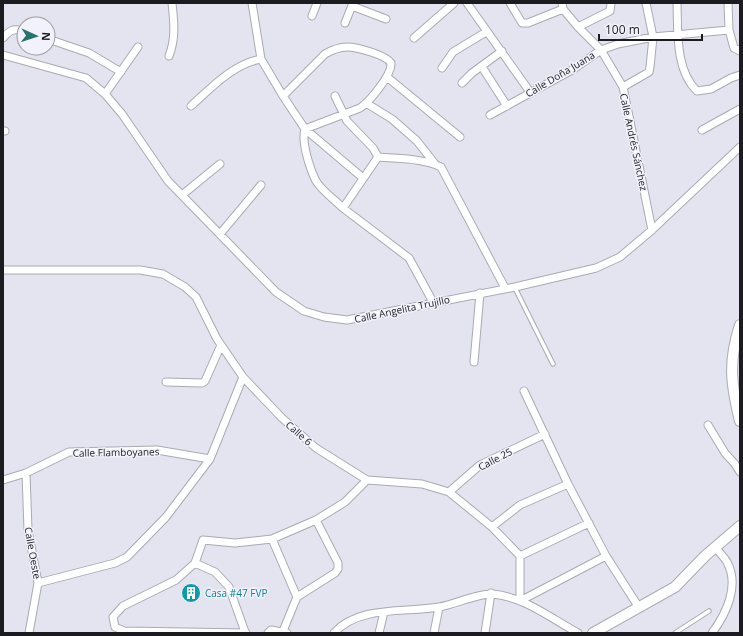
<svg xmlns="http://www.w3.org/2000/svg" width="743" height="636" font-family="'Open Sans',sans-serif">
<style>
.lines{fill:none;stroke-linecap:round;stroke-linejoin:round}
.lane-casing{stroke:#a9aab3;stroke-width:5.5}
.street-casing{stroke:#a9aab3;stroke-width:9}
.secondary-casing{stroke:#a9aab3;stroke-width:12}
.lane{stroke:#fff;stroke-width:3.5}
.street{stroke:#fff;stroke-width:7}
.secondary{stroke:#fff;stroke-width:10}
.labels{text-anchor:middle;stroke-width:3;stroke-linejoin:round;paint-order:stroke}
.street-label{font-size:10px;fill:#1c1c20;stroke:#f1f2fc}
.culture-label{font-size:10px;fill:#0d838f;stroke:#f1f2fc;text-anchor:start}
</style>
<rect width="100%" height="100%" fill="#e3e4ef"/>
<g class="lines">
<g class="lane-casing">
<path id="lane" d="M515,288L553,364
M675,633L709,611"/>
</g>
<g class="street-casing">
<path id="street" d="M252,3L261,59
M467,3L530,92
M510,3L522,23H528L563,9
M562,3L563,9L578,27L601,50L623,87L652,230
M677,3C678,31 675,70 697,91L711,89L731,78L740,75
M728,3L729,30L734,48L740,51
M352,6L386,19
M312,16L317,3
M345,23L353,3
M578,27L610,11L611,3
M3,38C10,30 13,28 24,31
M414,38L454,3
M48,39L89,53L121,72
M3,55L86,78L105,94L122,114L168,181L276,292L304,311L324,317L347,320L515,287L596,268L620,257L652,230L740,147
M169,56C176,38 174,22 172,3
M482,67L507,106
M442,68L453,52L486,32
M387,77L460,137
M462,83L472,73L502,51
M623,87L649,72L650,67L653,37L646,3
M105,94L138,47
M335,96L347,121L373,148L378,157L343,208L409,258L433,302
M366,103L392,119L417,141L435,164
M191,106C211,88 233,64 261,59L283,96
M490,115L572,70L601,50L618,44L653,37L729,30
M702,130L740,109
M3,131H5
M378,157C398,159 422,158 441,167L505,288
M182,195L220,164
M343,208C335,200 322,191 316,181C310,169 301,142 305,129L360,108C370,101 392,75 391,63C386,55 357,47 347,47C338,47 332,50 325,54L283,96L305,129L363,178
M220,234L261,185
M3,270H140L163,274L185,287L196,297L217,339L243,377L282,418L316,448L367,480L422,484L449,492L492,527L520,556V601
M474,362L480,293
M166,382L202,383L205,381L221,345
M524,391L568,484L606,556L638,606
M708,425L725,453L735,464L740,472
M26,473L28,530L38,583L29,633
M3,480L26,473L69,452L157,450L210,459
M449,492L480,465L545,434
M492,527L520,505L568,484
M272,539L297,597
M520,556L589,523
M195,563L203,540L235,543L272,539L316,520L345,502L367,480
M38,583L115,563L127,557L166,517L210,459L243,377
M520,601L606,556
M283,631L297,597L335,573L338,569V563L316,520
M245,632L229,587L215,572L195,563L176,580L123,606L113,617L115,627L124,631L246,633
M268,633L271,630L287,633
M334,633C359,605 406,613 439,607C453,605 479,593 492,594C523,596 552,619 578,633
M379,633L384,612
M434,633L439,607
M485,633L491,593
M712,633C726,614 740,586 727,562C724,557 719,552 715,547"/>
</g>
<g class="secondary-casing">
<path id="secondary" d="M740,325C728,362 731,384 740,421
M593,633L675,587L705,556L740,526"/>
</g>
<use href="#lane" class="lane"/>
<use href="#street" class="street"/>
<use href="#secondary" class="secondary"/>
</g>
<defs>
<g id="building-disc" transform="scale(1)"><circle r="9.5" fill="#0f9aa8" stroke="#f1f2fc"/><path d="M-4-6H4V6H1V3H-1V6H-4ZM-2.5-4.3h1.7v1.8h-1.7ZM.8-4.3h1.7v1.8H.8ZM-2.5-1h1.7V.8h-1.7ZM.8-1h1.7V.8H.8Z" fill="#fff"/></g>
</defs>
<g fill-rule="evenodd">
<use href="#building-disc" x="191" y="593"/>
</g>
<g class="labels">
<g class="street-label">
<text transform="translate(560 74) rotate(-31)" y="4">Calle Doña Juana</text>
<text transform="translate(634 142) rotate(78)" y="4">Calle Andrés Sánchez</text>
<text transform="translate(402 309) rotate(-12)" y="4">Calle Angelita Trujillo</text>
<text transform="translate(299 433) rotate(41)" y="4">Calle 6</text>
<text transform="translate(116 452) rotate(-1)" y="4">Calle Flamboyanes</text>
<text transform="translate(495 459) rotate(-28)" y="4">Calle 25</text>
<text transform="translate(33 553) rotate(80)" y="4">Calle Oeste</text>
</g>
<g class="culture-label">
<text x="205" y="597">Casa #47 FVP</text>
</g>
</g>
<rect width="743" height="636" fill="none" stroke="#1c1c20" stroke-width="8"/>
<g transform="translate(36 36) rotate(93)"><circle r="19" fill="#f1f2fc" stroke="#9c9ca4"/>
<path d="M0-3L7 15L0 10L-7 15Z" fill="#29726e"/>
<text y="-6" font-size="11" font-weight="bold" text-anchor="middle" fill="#1c1c20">N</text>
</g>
<path d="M599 34v6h103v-6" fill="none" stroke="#1c1c20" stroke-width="2"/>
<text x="605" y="34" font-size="12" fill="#1c1c20" stroke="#f1f2fc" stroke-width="3" paint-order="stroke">100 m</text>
</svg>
